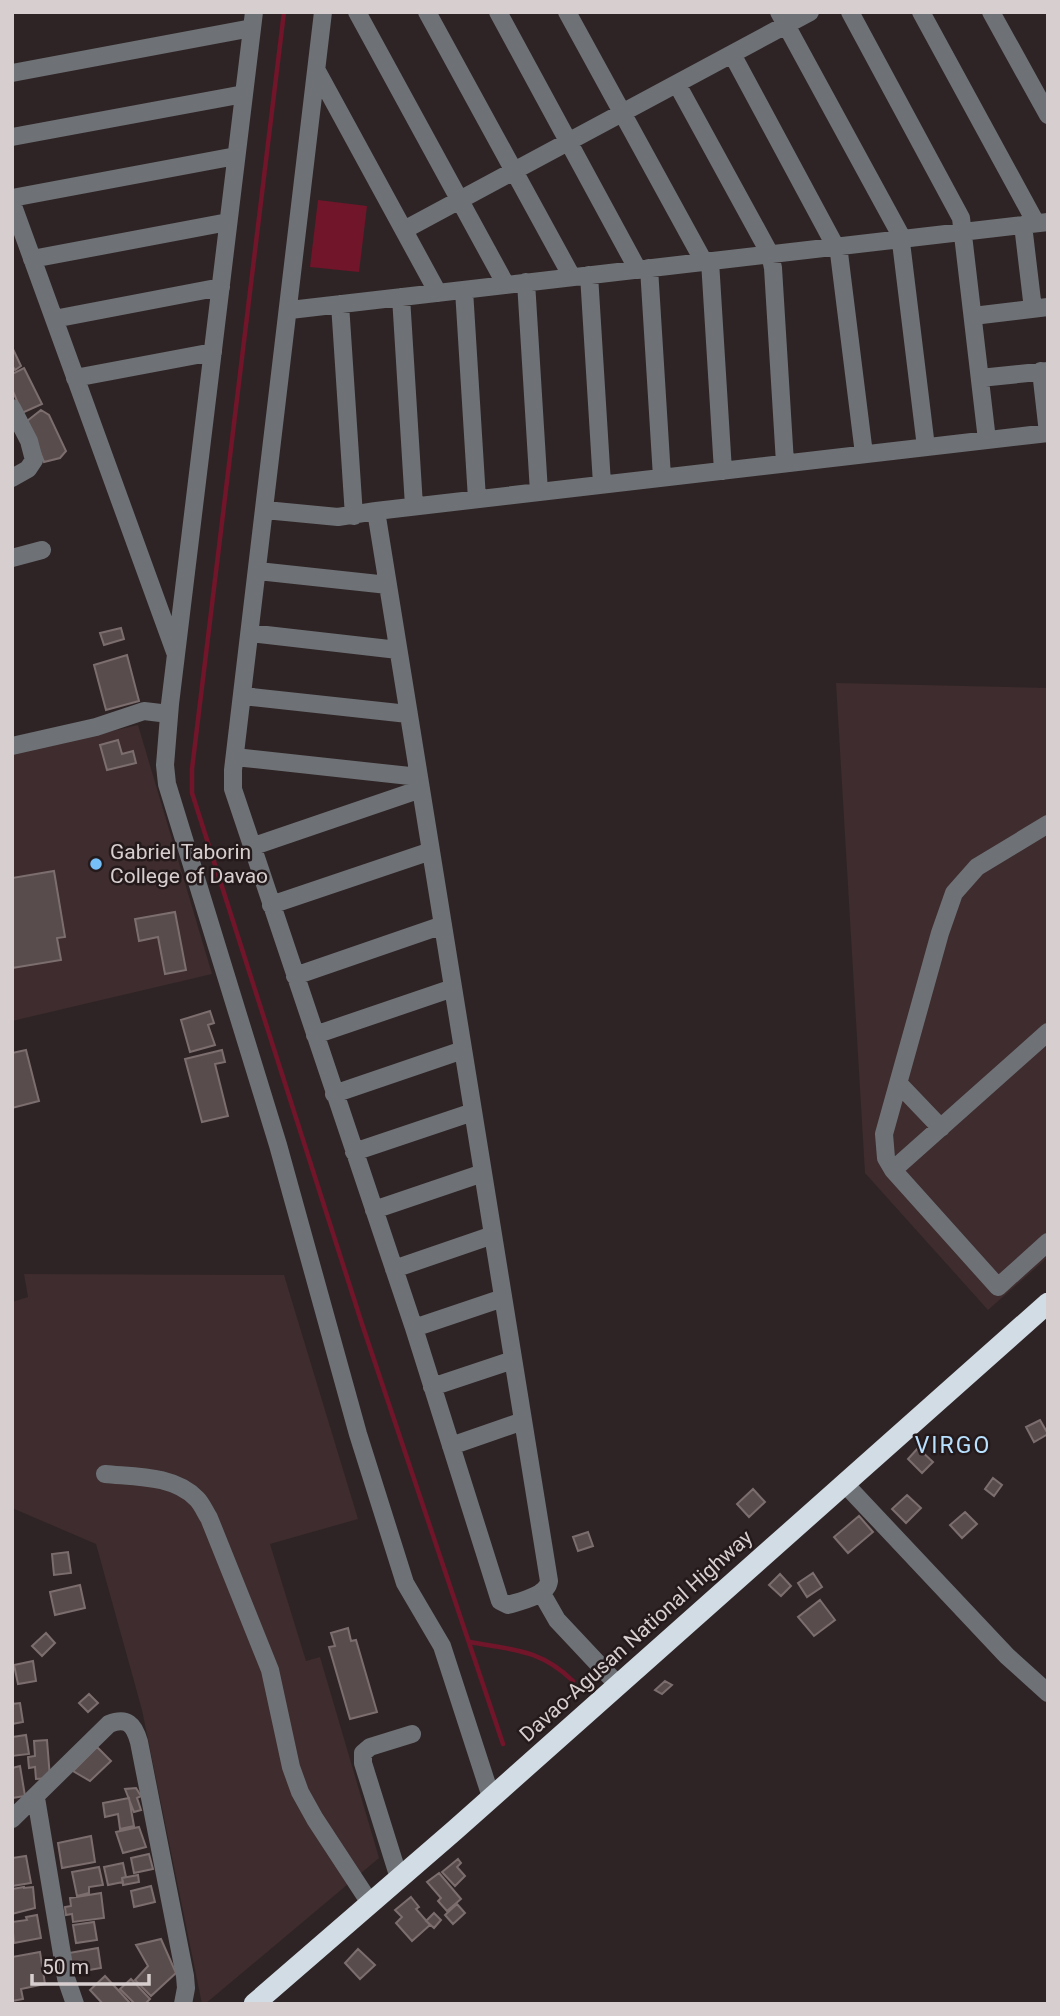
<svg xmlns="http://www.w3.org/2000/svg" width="1060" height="2016" font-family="Roboto,sans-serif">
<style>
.built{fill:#3e2c2e}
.water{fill:#70152a}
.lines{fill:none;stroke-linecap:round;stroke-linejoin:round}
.stream{stroke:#70152a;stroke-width:4.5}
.building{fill:#594c4d;stroke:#7c6e6f;stroke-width:2}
.minor{stroke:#6e7276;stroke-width:18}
.highway{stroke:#d1dce5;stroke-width:21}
.poi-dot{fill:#76c0f7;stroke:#251a1b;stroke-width:2.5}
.labels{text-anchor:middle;stroke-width:5;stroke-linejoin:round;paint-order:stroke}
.poi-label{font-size:21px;fill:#d7cfcf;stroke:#251a1b;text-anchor:start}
.street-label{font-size:21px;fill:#d7cfcf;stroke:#251a1b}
.neighbourhood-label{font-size:23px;letter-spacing:2px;fill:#b8e0ff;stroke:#251a1b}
</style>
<rect width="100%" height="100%" fill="#2f2425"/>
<path class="built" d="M836,683L1048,688V1257L988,1310L865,1173Z
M138,725L212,974L12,1021V754Z
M24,1274L284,1275L358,1519L270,1544L306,1661L320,1657L379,1858L205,2004H202L142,1710L96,1544L12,1508V1302L28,1297Z"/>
<path class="water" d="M318,200L367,206L359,272L310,267Z"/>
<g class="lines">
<path class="stream" d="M284,12L192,769V793L362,1324L503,1744
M470,1642C513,1650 540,1649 573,1681"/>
</g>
<path class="building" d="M12,347L21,366L15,370L12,365Z
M24,368L42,404L22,413L12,389V374Z
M41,410L49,415L66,451L60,458L44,462L27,421Z
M121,628L124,639L104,645L100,633Z
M127,655L139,701L106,710L94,665Z
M118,740L122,754L133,751L136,763L107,770L100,745Z
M54,871L65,937L57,938L61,960L12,968V878Z
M175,912L186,970L165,974L158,937L139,941L135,919Z
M210,1011L214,1023L208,1025L215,1045L190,1052L181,1020Z
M26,1050L39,1101L12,1108V1053Z
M222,1050L225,1062L215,1064L228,1116L202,1122L185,1059Z
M1040,1420L1048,1434L1034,1442L1026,1427Z
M918,1448L933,1462L922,1473L908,1459Z
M993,1478L1002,1485L994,1496L985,1489Z
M753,1489L765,1502L749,1517L737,1504Z
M907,1495L921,1508L906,1523L892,1509Z
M965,1512L977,1524L962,1538L950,1525Z
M859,1516L873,1532L848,1553L834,1537Z
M588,1532L593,1546L578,1551L573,1537Z
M68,1552L71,1573L54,1575L52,1554Z
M813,1573L822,1587L807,1597L798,1583Z
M780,1574L791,1586L781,1596L769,1585Z
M80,1585L85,1608L55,1615L50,1592Z
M820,1600L835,1620L814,1636L798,1617Z
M348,1628L351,1641L356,1640L377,1712L350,1719L329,1647L335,1646L331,1633Z
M46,1633L55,1643L42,1656L32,1646Z
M33,1661L36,1681L18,1684L14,1665Z
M665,1681L672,1685L662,1694L655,1690Z
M89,1694L98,1703L88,1712L79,1703Z
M20,1703L23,1722L12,1724V1704Z
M26,1735L29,1754L12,1756V1737Z
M47,1740L50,1778L36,1779L35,1767L29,1768L28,1757L35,1756L34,1741Z
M97,1747L111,1761L90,1781L73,1771Z
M20,1766L25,1796L12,1798V1768Z
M136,1788L141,1796L137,1798L141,1810L134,1812L125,1789Z
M129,1798L134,1826L120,1829L118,1814L105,1817L103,1803Z
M139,1827L146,1847L123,1853L116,1832Z
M91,1836L95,1862L62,1868L58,1843Z
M149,1854L153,1869L134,1873L131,1858Z
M26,1856L31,1883L12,1886V1858Z
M458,1859L461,1863L457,1867L465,1876L455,1886L442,1872Z
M123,1863L126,1877L122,1878L123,1882L108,1885L104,1867Z
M99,1867L103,1885L89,1887V1893L77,1896L72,1872Z
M439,1873L461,1899L447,1911L438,1901L441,1898L427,1882Z
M138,1875L139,1882L123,1885L122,1878Z
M151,1886L155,1902L134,1907L131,1891Z
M24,1887V1888L33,1887L35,1908L12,1914V1889Z
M101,1893L104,1918L73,1922L72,1914L66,1915L65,1907L71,1906L70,1898Z
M411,1897L419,1907L416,1909L430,1925L412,1941L396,1923L402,1917L395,1910Z
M457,1904L465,1913L453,1924L445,1915Z
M434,1913L441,1920L434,1928L426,1921Z
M37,1915L41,1938L14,1943L12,1922L27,1920L26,1917Z
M94,1922L97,1940L76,1943L73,1925Z
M161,1939L176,1973L151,1996L135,1980L148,1966L136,1945Z
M98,1948L101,1968L72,1973L69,1953Z
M358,1949L375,1965L360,1979L345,1963Z
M40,1952L45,1984L21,1989L23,1999L12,2001V1957Z
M105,1976L131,2004H103L90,1990Z
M131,1979L150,1999L145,2004H135L120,1989Z"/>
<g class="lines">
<path class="minor" d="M254,12L170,704L165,765L167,784L278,1145L358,1434L405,1583L442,1646L491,1797
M323,12L233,770V789L414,1328L500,1601L508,1605C521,1601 547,1596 549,1581L376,511
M357,12L506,285
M427,12L572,277
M498,12L638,270
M567,12L704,262
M779,12L900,234L926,447
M850,12L961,218L987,440
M921,12L1036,223
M991,12L1048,115
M732,54L839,253L864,454
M317,71L438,293
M12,73L252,28
M677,84L770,254L773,268L785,463
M12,137L244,94
M12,198L236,156
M12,203L175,652
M1023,225L1033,309
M404,230L810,12
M32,259L228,222
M710,261L723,471
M649,268L662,477
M589,275L602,484
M526,282L539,492
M464,290L477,499
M401,297L414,506
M340,304L354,516
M290,310L1048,222
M973,316L1048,307
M54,319L221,287
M1041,371L1048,433
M75,378L213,352
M980,378L1048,371
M12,408L29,441L34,460L28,469L12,478
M265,510L338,517L376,511L1048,433
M12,558L42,550
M258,571L388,585
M250,633L398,650
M243,696L408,714
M12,746L96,727L144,711L169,714
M235,757L419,777
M1048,824L977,867L954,893L940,933L884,1134L886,1158L893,1170L998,1287L1048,1242
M251,847L421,789
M271,905L431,851
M295,976L443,925
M315,1035L453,988
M898,1083L941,1128
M334,1094L463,1050
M354,1152L473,1112
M893,1170L1048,1032
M374,1210L483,1173
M394,1269L493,1235
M414,1328L503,1298
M432,1387L513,1360
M451,1446L523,1421
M105,1474C135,1477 174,1475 197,1499C202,1504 205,1512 209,1518L270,1670L291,1767L300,1792L315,1819L370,1903
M845,1484L1007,1656L1048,1693
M541,1592L557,1620L618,1685
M36,1798L66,1978L75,2004
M12,1819L109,1724C127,1717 134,1724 139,1742L185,1976L186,1988L183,2004
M399,1878L363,1763V1753L370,1747L412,1734"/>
<path class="highway" d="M254,2004L455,1830L1048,1303"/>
</g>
<circle class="poi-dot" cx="96" cy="864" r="7"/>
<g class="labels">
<g class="poi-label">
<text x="110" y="859">Gabriel Taborin<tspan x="110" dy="24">College of Davao</tspan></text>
</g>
<g class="street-label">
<text transform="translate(636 1636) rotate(-42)" y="7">Davao-Agusan National Highway</text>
</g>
<g class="neighbourhood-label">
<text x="953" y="1453">VIRGO</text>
</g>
</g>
<rect width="1060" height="2016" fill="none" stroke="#d7cfcf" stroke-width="28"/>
<path d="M32 1974v10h117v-10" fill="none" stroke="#d7cfcf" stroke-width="3.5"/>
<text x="42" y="1974" font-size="21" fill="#d7cfcf" stroke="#251a1b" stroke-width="5" paint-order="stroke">50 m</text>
</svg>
